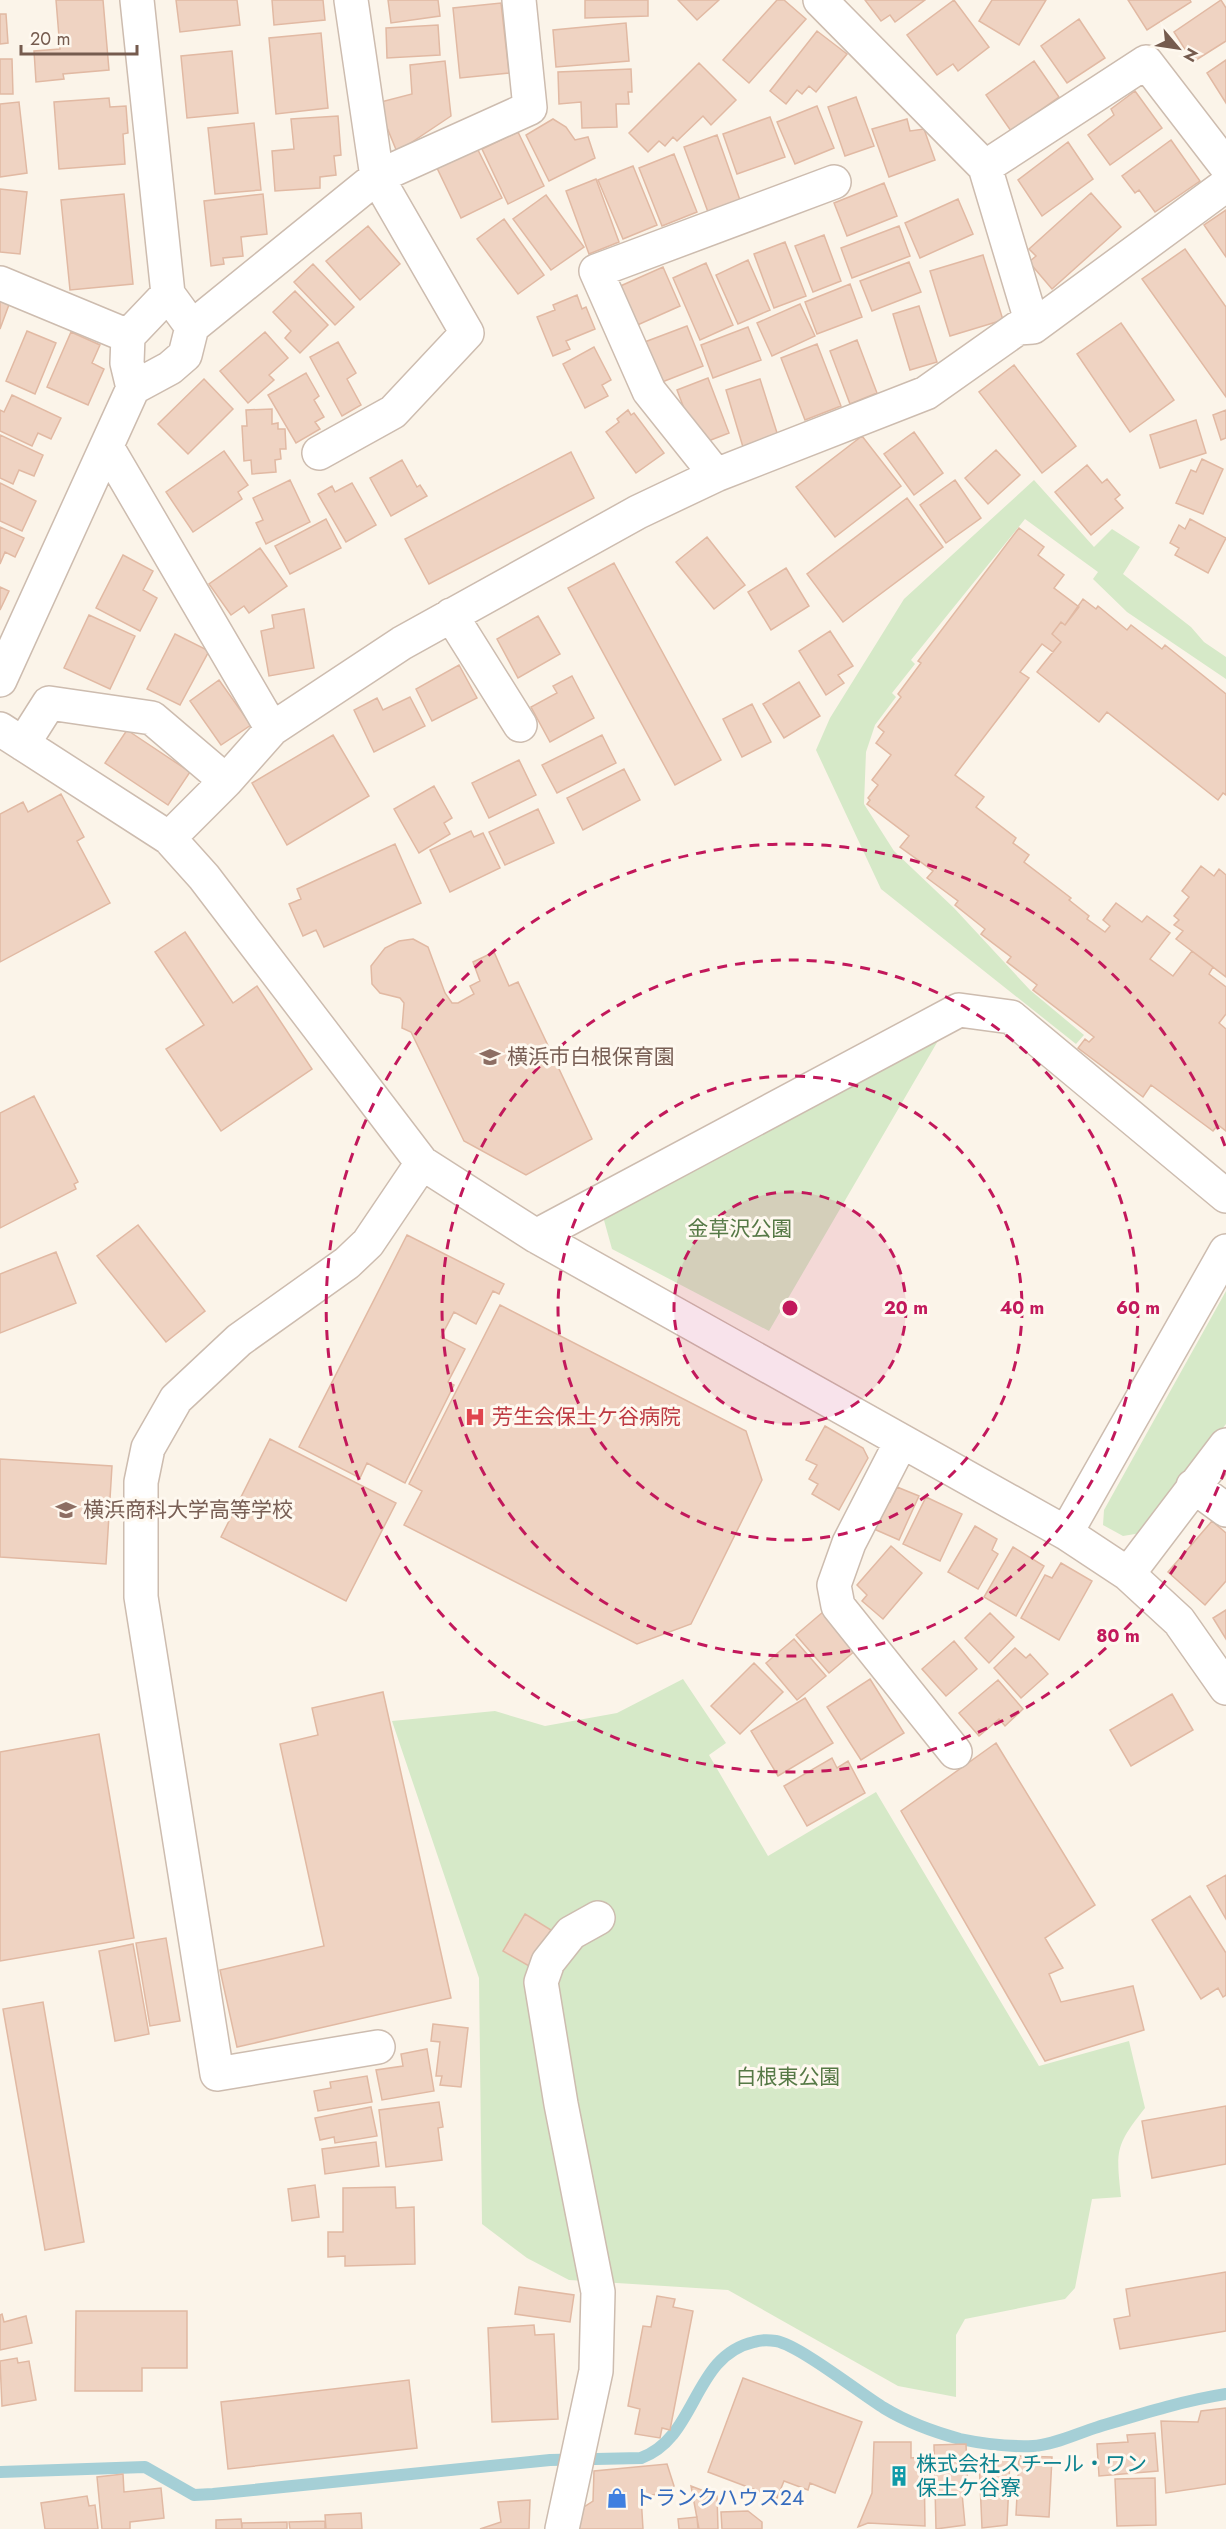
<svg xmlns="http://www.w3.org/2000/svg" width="1226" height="2529" font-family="Jost,'Noto Sans JP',sans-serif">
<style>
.green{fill:#d6e9c8}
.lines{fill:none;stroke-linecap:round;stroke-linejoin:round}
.stream{stroke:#a5cfd6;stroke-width:12}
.building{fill:#efd3c2;stroke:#e1b9a3;stroke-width:1.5}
.minor-casing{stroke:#cdbcaf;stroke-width:36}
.minor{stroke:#fff;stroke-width:33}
.ring{fill:none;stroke:#c2185b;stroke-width:3;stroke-dasharray:10 8}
.labels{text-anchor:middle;stroke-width:6;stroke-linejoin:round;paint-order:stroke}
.education-label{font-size:21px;fill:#785e54;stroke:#fef8ef;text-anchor:start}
.park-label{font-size:21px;fill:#567946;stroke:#fef8ef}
.health-label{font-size:21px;fill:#be3a42;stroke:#fef8ef;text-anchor:start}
.culture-label{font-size:21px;fill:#0d838f;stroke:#fef8ef;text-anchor:start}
.shop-label{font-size:21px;fill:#366cbe;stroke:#fef8ef;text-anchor:start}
.centre{fill:#c2185b;stroke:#fef8ef;stroke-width:3}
.ring-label{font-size:18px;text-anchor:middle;font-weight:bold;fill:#c2185b;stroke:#fef8ef;stroke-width:6;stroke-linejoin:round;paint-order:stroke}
</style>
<rect width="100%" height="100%" fill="#fbf4e9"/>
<path class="green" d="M1034,480L1094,547L1112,529L1140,547L1123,574L1191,627L1204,642L1226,657V679L1127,612L1093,579L1098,572L1025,519L911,660L915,664L892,693L896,697L875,725L866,752L864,804L894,851L954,908L1030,990L1084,1035L1076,1044L881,889L816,750L830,718L904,599Z
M939,1039L769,1331L612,1249L602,1213Z
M1226,1291V1424L1141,1533L1123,1536L1103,1525L1104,1510Z
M683,1679L726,1743L709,1755L768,1856L876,1792L1039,2066L1129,2041L1145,2108C1115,2146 1116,2150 1121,2197L1092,2199L1075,2288L1065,2299L965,2319L956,2335V2397L898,2386L728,2290L569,2280L527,2258L482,2224L479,1978L392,1721L495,1711L545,1726L617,1713Z"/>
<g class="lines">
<path class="stream" d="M0,2472L145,2467L194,2495L213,2494L550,2460L641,2458C698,2437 692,2356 754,2342C760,2340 770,2340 776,2341C799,2345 861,2394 884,2408C907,2422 934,2432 960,2439C984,2444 1009,2447 1033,2446C1054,2445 1078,2433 1098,2427C1141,2414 1182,2401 1226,2394"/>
</g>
<path class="building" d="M56,0H103L109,70L63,74L64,79L36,82L34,51L60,49Z
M176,0H237L240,25L180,32Z
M272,0H323L325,20L274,25Z
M388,0H438L440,16L391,23Z
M585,0H648V16L585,18Z
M678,0H719L697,20Z
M777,0H784L806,19L749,83L723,60Z
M865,0H925L895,22L890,15L881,21Z
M954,0L989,47L958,71L953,64L937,75L907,35Z
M992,0H1046L1019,45L979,21Z
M1128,0H1190L1191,2L1147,30Z
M1221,0L1226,8V41L1193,62L1174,32Z
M501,3L509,73L460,78L453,8Z
M0,14H6L8,43L0,44Z
M1079,19L1105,58L1067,83L1041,46Z
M626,23L629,61L556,67L553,30Z
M438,25L440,55L387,58L386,28Z
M817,31L847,54L816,92L809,86L802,94L797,90L786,104L770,91Z
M321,33L328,108L276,114L269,38Z
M232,51L238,113L187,118L181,56Z
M0,59H12L13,94H0Z
M1226,60V103L1207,73Z
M445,61L451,116L397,152L377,103L412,94L410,65Z
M1034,61L1059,97L1011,131L986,95Z
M699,63L736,100L711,125L703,116L677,141L673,137L665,146L659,141L648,152L629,133Z
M631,69L632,92H628L629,104H616L617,127L582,128L581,102L559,104L558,72Z
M1135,91L1162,128L1110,165L1088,135L1114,115L1111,109Z
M856,97L874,146L845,156L828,107Z
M109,98L110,107L126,106L128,133L123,134L125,164L59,169L54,102Z
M19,102L27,173L0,177V104Z
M817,106L834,148L795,164L777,122Z
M338,116L341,155L334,156L336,175L320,177V188L275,191L272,151L294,149L291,119Z
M770,117L785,157L737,174L723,134Z
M553,119L566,127L575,140L588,137L595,158L549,181L526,135Z
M907,119L910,131L924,129L935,160L889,177L872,129Z
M254,123L261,190L215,194L208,128Z
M518,132L544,186L508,204L482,149Z
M717,135L740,200L708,212L684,147Z
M1171,140L1200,181L1155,212L1139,190L1135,193L1122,176Z
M1068,142L1093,179L1042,216L1018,180Z
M477,148L502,198L461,218L437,168Z
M674,154L697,212L662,226L639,168Z
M633,166L657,225L623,239L598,180Z
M596,179L619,242L589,254L566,191Z
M884,183L897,216L847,236L834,203Z
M0,189L27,192L20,254L0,252Z
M1091,193L1121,227L1052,289L1029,262L1036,256L1029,249Z
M124,194L133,284L70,290L61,200Z
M263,194L267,234L241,237L243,256L223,258L224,264L211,266L204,201Z
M546,195L584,247L551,270L513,219Z
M958,199L973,234L920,258L905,223Z
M1226,210V257L1204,225Z
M504,219L544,275L518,294L477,239Z
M368,226L400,264L360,300L326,261Z
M899,226L910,256L852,278L841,248Z
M824,235L841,281L813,292L795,246Z
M785,242L806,296L774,308L754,254Z
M1185,249L1226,307V397L1142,279Z
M983,255L1003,320L950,336L930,271Z
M748,260L770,310L738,324L716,275Z
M909,262L921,292L872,311L860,281Z
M706,263L733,325L700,340L673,278Z
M313,264L354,307L335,325L294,282Z
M663,267L680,306L633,327L616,288Z
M850,284L862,317L817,334L805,302Z
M295,291L328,325L300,353L285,338L291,331L273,312Z
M577,295L582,309L586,307L595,329L566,341L570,349L553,356L537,317L555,310L553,305Z
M0,299L10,302L0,329Z
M800,304L815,336L772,356L757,323Z
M919,306L937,362L910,370L893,314Z
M1121,323L1174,400L1130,432L1077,354Z
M687,326L703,366L657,384L642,343Z
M748,327L761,360L713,378L701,345Z
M27,331L56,343L35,394L6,381Z
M71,332L100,345L92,363L104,369L88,405L47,387Z
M265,332L288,358L269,375L274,380L248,403L220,371Z
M857,340L877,393L850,404L830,351Z
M338,342L356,373L347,379L361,405L342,416L310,357Z
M817,344L841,406L805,420L781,358Z
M594,347L611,380L602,385L608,396L585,408L563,364Z
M1014,365L1076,446L1042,473L979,392Z
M306,373L319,396L314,400L324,417L315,422L320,429L296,443L268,395Z
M708,378L729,433L698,445L677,390Z
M204,379L233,409L188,454L158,424Z
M760,379L778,436L743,447L726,390Z
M12,395L61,418L51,439L38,433L32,446L0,431V410L4,412Z
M272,409V424L278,423V429H285L286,449H280L281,459L275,460L276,472L252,474L251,460L244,461L242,426H247L246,410Z
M628,410L631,415L634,413L664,453L636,473L606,432L619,422L617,419Z
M1226,410V438L1221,440L1213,415Z
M1196,420L1206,453L1160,468L1150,435Z
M914,432L943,473L914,495L884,454Z
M0,435L43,455L34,476L19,470L13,484L0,478Z
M862,436L901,486L835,537L796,487Z
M996,450L1020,475L988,504L965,478Z
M224,451L248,485L238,492L242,499L193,532L166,492Z
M571,452L594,498L429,584L405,539Z
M1202,459L1223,469L1203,514L1176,503L1191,470L1196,472Z
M402,460L417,487L420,485L427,496L391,516L370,478Z
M1087,465L1102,483L1107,479L1120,495L1115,499L1123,508L1091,535L1055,492Z
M290,480L310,522L266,544L256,523L263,520L253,498Z
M955,480L981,518L946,543L920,505Z
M0,483L36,501L22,531L0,521Z
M352,483L376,525L346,542L318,494L332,486L335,492Z
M907,498L943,547L843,622L807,574Z
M326,519L341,548L290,574L275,546Z
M1190,519L1226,538L1208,573L1175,555L1179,548L1170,543L1179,525L1185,529Z
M0,527L24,538L15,557L5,552L0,564Z
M1019,528L1044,547L1038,555L1064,575L1054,588L1079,607L1065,625L1061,622L1052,634L1061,642L1053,652L1042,644L1020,672L1029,678L955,775L984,797L976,807L1016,838L1013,843L1029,855L1024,862L1071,898L1069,900L1089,916L1087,919L1105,932L1110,926L1103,920L1116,903L1142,922L1147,916L1170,933L1150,959L1173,976L1192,951L1213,967L1209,974L1226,987V1014L1219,1023L1226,1029V1131L1218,1125L1213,1131L1151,1085L1143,1097L1078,1048L1085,1039L1089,1042L1094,1037L1033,990L1037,985L1007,962L1011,957L981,934L985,929L955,905L958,901L927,878L933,871L900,847L909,836L867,804L870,800L868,798L878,785L872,780L891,755L876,743L884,732L878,727L901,697L898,694L921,663L918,661Z
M707,537L745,585L714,609L676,562Z
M260,548L287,586L249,613L244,606L231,615L209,584Z
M123,555L153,571L143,590L157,598L140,631L96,608Z
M614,563L721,760L675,785L568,588Z
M786,568L809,606L771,630L748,592Z
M0,587L9,591L0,610Z
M1083,599L1096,609L1098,606L1127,630L1131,625L1162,649L1165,645L1226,694V795L1223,793L1218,800L1107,712L1099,722L1037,672L1061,642L1052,634L1061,622L1065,625Z
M304,609L314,668L269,676L261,631L274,628L272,615Z
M89,615L135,636L110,689L64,668Z
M538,616L560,654L518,678L497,639Z
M830,631L853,666L838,675L844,683L826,695L799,651Z
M175,634L209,651L180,705L147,689Z
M459,665L477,698L432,721L416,689Z
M572,676L594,718L550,742L531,707L557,693L553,686Z
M219,680L251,725L221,745L190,701Z
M799,682L820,716L784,738L763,704Z
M410,697L425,726L374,752L354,710L377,698L383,710Z
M752,704L771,742L742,757L723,719Z
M127,730L190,772L168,805L105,763Z
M333,735L369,796L287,845L252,783Z
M602,735L616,763L557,793L542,765Z
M519,760L536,795L489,818L472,783Z
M624,769L640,800L583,830L567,798Z
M434,786L452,818L444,823L450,834L419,853L394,809Z
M61,794L84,837L77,841L110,903L0,962V814L23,802L28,812Z
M538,809L554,843L505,865L489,832Z
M471,831L474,837L483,833L500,868L450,892L430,850Z
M395,844L421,903L324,947L316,930L303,936L289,904L301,899L297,889Z
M1201,866L1214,876L1219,869L1226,875V977L1176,939L1183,931L1174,925L1179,920L1174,916L1189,897L1182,891Z
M185,932L233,1003L257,986L312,1069L221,1131L166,1049L204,1025L155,952Z
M413,939L428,947L445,993L452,1003H458L474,994L470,986L480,981L473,962L494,952L509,986L518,982L592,1139L526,1175L464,1141L411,1032L402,1028L404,1003L400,998L380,993L372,984L371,966L385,948L399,941Z
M34,1096L78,1182L74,1184L76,1189L0,1228V1113Z
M138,1225L205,1311L166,1342L97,1256Z
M407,1235L504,1284L499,1294L493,1291L476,1324L454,1312L441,1337L465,1349L448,1382L454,1385L405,1483L367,1463L360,1478L299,1447Z
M56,1252L76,1303L0,1333V1274Z
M500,1305L746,1431L762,1480L691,1624L637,1644L404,1525L422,1491L409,1484Z
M825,1426L863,1448L868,1458L839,1510L812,1494L818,1484L809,1479L817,1465L806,1460Z
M270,1439L396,1503L346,1601L221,1537Z
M0,1459L112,1466L106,1564L0,1557Z
M897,1487L919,1496L899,1540L874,1529L886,1501L890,1502Z
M926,1497L962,1514L940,1561L903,1544Z
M1212,1521L1226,1533V1581L1205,1605L1168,1572Z
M975,1526L997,1539L992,1550L998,1554L978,1589L948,1572Z
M891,1546L922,1573L883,1619L862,1601L867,1595L857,1585Z
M1013,1547L1044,1566L1016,1616L984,1597Z
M1061,1563L1092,1581L1059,1640L1021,1618L1045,1575L1052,1578Z
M1226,1610V1639L1213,1618Z
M823,1612L856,1650L829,1673L796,1635Z
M990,1613L1014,1637L989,1663L965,1638Z
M794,1639L826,1676L797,1700L766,1663Z
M954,1641L977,1669L946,1696L922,1669Z
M1015,1648L1026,1658L1030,1654L1048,1674L1021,1698L994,1668Z
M754,1663L783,1692L740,1734L711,1706Z
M870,1679L904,1733L861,1760L827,1707Z
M998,1680L1023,1709L1005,1726L999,1719L979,1736L959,1713Z
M383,1692L451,1998L237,2047L220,1970L324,1946L280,1744L318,1735L312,1708Z
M1172,1694L1193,1730L1131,1766L1110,1730Z
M805,1698L833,1743L778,1776L751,1731Z
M99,1734L134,1938L0,1961V1752Z
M996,1743L1095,1905L1045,1938L1063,1968L1049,1974L1061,2002L1133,1986L1144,2030L1045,2061L901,1811Z
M832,1758L837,1768L848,1761L865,1793L807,1826L784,1786Z
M1226,1875V1919L1207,1886Z
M1190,1896L1226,1953V1995L1223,1997L1218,1988L1201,1999L1152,1920Z
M525,1914L551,1930L529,1966L503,1951Z
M166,1938L180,2021L150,2026L136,1943Z
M133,1944L149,2034L115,2041L99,1951Z
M43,2002L84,2242L45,2250L3,2009Z
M433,2024L468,2028L461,2087L440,2085L442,2076H436L440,2042L431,2041Z
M427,2049L434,2091L382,2100L376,2070L403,2066L401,2054Z
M367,2076L372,2102L318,2111L314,2091L331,2088L330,2082Z
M439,2102L443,2127L438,2128L442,2160L386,2167L379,2110Z
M1226,2106V2164L1152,2178L1142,2121Z
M371,2107L377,2136L335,2143L334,2137L320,2140L315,2118Z
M376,2142L379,2166L325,2174L322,2149Z
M315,2185L319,2217L292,2221L288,2189Z
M395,2187L396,2208L414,2207L415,2264L345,2266V2256L328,2257V2232H343V2188Z
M1226,2272V2331L1120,2349L1114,2319L1130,2316L1126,2289Z
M519,2287L574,2295L570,2322L515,2314Z
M657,2296L675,2299L673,2307L693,2311L670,2430L662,2428L660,2438L635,2434L640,2409L628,2406L643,2326L651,2327Z
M76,2311H187V2368H142V2391H75Z
M2,2314L4,2322L26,2316L32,2343L0,2350V2315Z
M534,2325L535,2335L554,2334L558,2419L492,2422L488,2328Z
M17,2358L18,2363L29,2361L36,2400L2,2406L0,2361Z
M743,2378L862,2422L835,2493L810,2483L808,2490L784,2481L777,2498L708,2472Z
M409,2380L417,2448L228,2469L221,2402Z
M1226,2408V2484L1166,2493L1161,2421L1198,2422L1201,2411Z
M1155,2433L1158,2471L1099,2476L1097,2444L1128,2442L1127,2435Z
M874,2442H911V2458L924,2457L925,2526L868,2523L858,2527L872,2493Z
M966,2444L968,2493H962L965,2525L936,2529L934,2445Z
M1019,2456L1052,2457L1049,2517L1016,2515Z
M979,2459H1010L1007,2525L982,2528Z
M667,2464L674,2486L670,2493L641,2496L643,2529H579L584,2507L593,2501L594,2471Z
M123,2474L124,2492L161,2488L164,2518L130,2522V2529H102L97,2477Z
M1155,2478L1156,2525L1117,2526L1115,2479Z
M691,2486L717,2496L718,2529H699Z
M87,2496L89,2506L95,2505L98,2529H45L41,2503Z
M530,2500L529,2529H480L501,2522L498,2502Z
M748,2511L762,2522V2529H722L721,2512Z
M361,2513L362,2529H326L325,2515Z
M697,2517L698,2529H679L678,2519Z
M241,2519L242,2529H216V2520Z
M325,2521V2529H290L289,2522Z
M287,2522V2529H242V2523Z"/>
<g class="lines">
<g class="minor-casing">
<path id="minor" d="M137,0L168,294
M820,0L985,167L1033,327
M985,167L1146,62L1226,166
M0,283L128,336
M168,294L192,327L185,355L170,368L133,388L127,363L128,336Z
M192,327L377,177L530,108L519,0
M107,447L272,729
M319,453L393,412L467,333L377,177L351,0
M716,475L649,391L596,271L834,182
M451,615L520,725
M0,680L133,388
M0,729L169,838L204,877L422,1163L536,1236L1066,1533L1128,1574L1179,1621L1226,1688
M23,744L49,703L152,718L226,781
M169,838L226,781L272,729L402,643L638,512L716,475L926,393L1018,328L1033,327L1226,185
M536,1236L959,1010L1011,1017L1226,1196
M901,1442L849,1543L834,1585L838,1606L955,1752
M1193,1486L1226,1510
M1066,1533L1226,1251
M1128,1574L1226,1445
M378,2047L217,2074L141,1597V1482L148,1448L176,1399L239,1340L347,1263L368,1243L422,1163
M562,2529L596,2371L598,2292L561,2104L541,1982L548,1962L571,1933L598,1918"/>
</g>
<use href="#minor" class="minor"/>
</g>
<circle cx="790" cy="1308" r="116" fill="#c2185b" fill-opacity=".12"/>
<g class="ring">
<circle cx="790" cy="1308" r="116"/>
<circle cx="790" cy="1308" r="232"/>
<circle cx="790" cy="1308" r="348"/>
<path d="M1225 1470A464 464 0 1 1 1225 1146"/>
</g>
<defs>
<g id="school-bare" transform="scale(1.62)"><path d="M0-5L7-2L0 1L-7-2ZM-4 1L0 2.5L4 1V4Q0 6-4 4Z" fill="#8d6e63" stroke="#fef8ef" stroke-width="2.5" paint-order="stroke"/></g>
<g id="hospital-bare" transform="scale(1.62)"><path d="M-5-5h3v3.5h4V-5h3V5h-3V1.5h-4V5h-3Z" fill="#e0444e" stroke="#fef8ef" stroke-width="2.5" paint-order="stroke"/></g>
<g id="building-bare" transform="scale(1.62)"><path d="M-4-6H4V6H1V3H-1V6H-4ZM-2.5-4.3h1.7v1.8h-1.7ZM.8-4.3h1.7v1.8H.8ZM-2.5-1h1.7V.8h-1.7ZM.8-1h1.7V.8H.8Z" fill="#0f9aa8" stroke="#fef8ef" stroke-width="2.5" paint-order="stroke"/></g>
<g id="shop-bare" transform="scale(1.62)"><path d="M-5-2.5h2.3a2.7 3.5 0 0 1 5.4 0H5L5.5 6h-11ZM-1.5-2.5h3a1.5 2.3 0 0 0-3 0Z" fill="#3f7fe0" stroke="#fef8ef" stroke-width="2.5" paint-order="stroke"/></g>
</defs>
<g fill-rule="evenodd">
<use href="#school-bare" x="490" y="1057"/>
<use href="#hospital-bare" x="475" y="1417"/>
<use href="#school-bare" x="66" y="1510"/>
<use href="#building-bare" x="899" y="2476"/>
<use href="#shop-bare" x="617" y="2498"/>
</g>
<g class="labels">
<g class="education-label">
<text x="507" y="1064">横浜市白根保育園</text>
<text x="83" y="1517">横浜商科大学高等学校</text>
</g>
<g class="park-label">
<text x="740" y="1236">金草沢公園</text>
<text x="788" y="2084">白根東公園</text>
</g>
<g class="health-label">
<text x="492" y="1424">芳生会保土ケ谷病院</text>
</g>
<g class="culture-label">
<text x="916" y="2471">株式会社スチール・ワン<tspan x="916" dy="24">保土ケ谷寮</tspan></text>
</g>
<g class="shop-label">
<text x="634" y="2505">トランクハウス24</text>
</g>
</g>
<circle cx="790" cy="1308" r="9" class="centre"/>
<g class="ring-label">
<text x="906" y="1314">20 m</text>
<text x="1022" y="1314">40 m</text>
<text x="1138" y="1314">60 m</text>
<text x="1118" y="1642">80 m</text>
</g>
<g transform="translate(1178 48) rotate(119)" stroke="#fef8ef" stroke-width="4.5" paint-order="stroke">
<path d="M0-4.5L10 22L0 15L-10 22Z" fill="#755b4e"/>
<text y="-9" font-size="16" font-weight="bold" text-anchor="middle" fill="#755b4e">N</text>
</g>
<path d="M21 45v9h116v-9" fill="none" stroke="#755b4e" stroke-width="3"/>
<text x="30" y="45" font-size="18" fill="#755b4e" stroke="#fef8ef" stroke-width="4.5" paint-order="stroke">20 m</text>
</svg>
